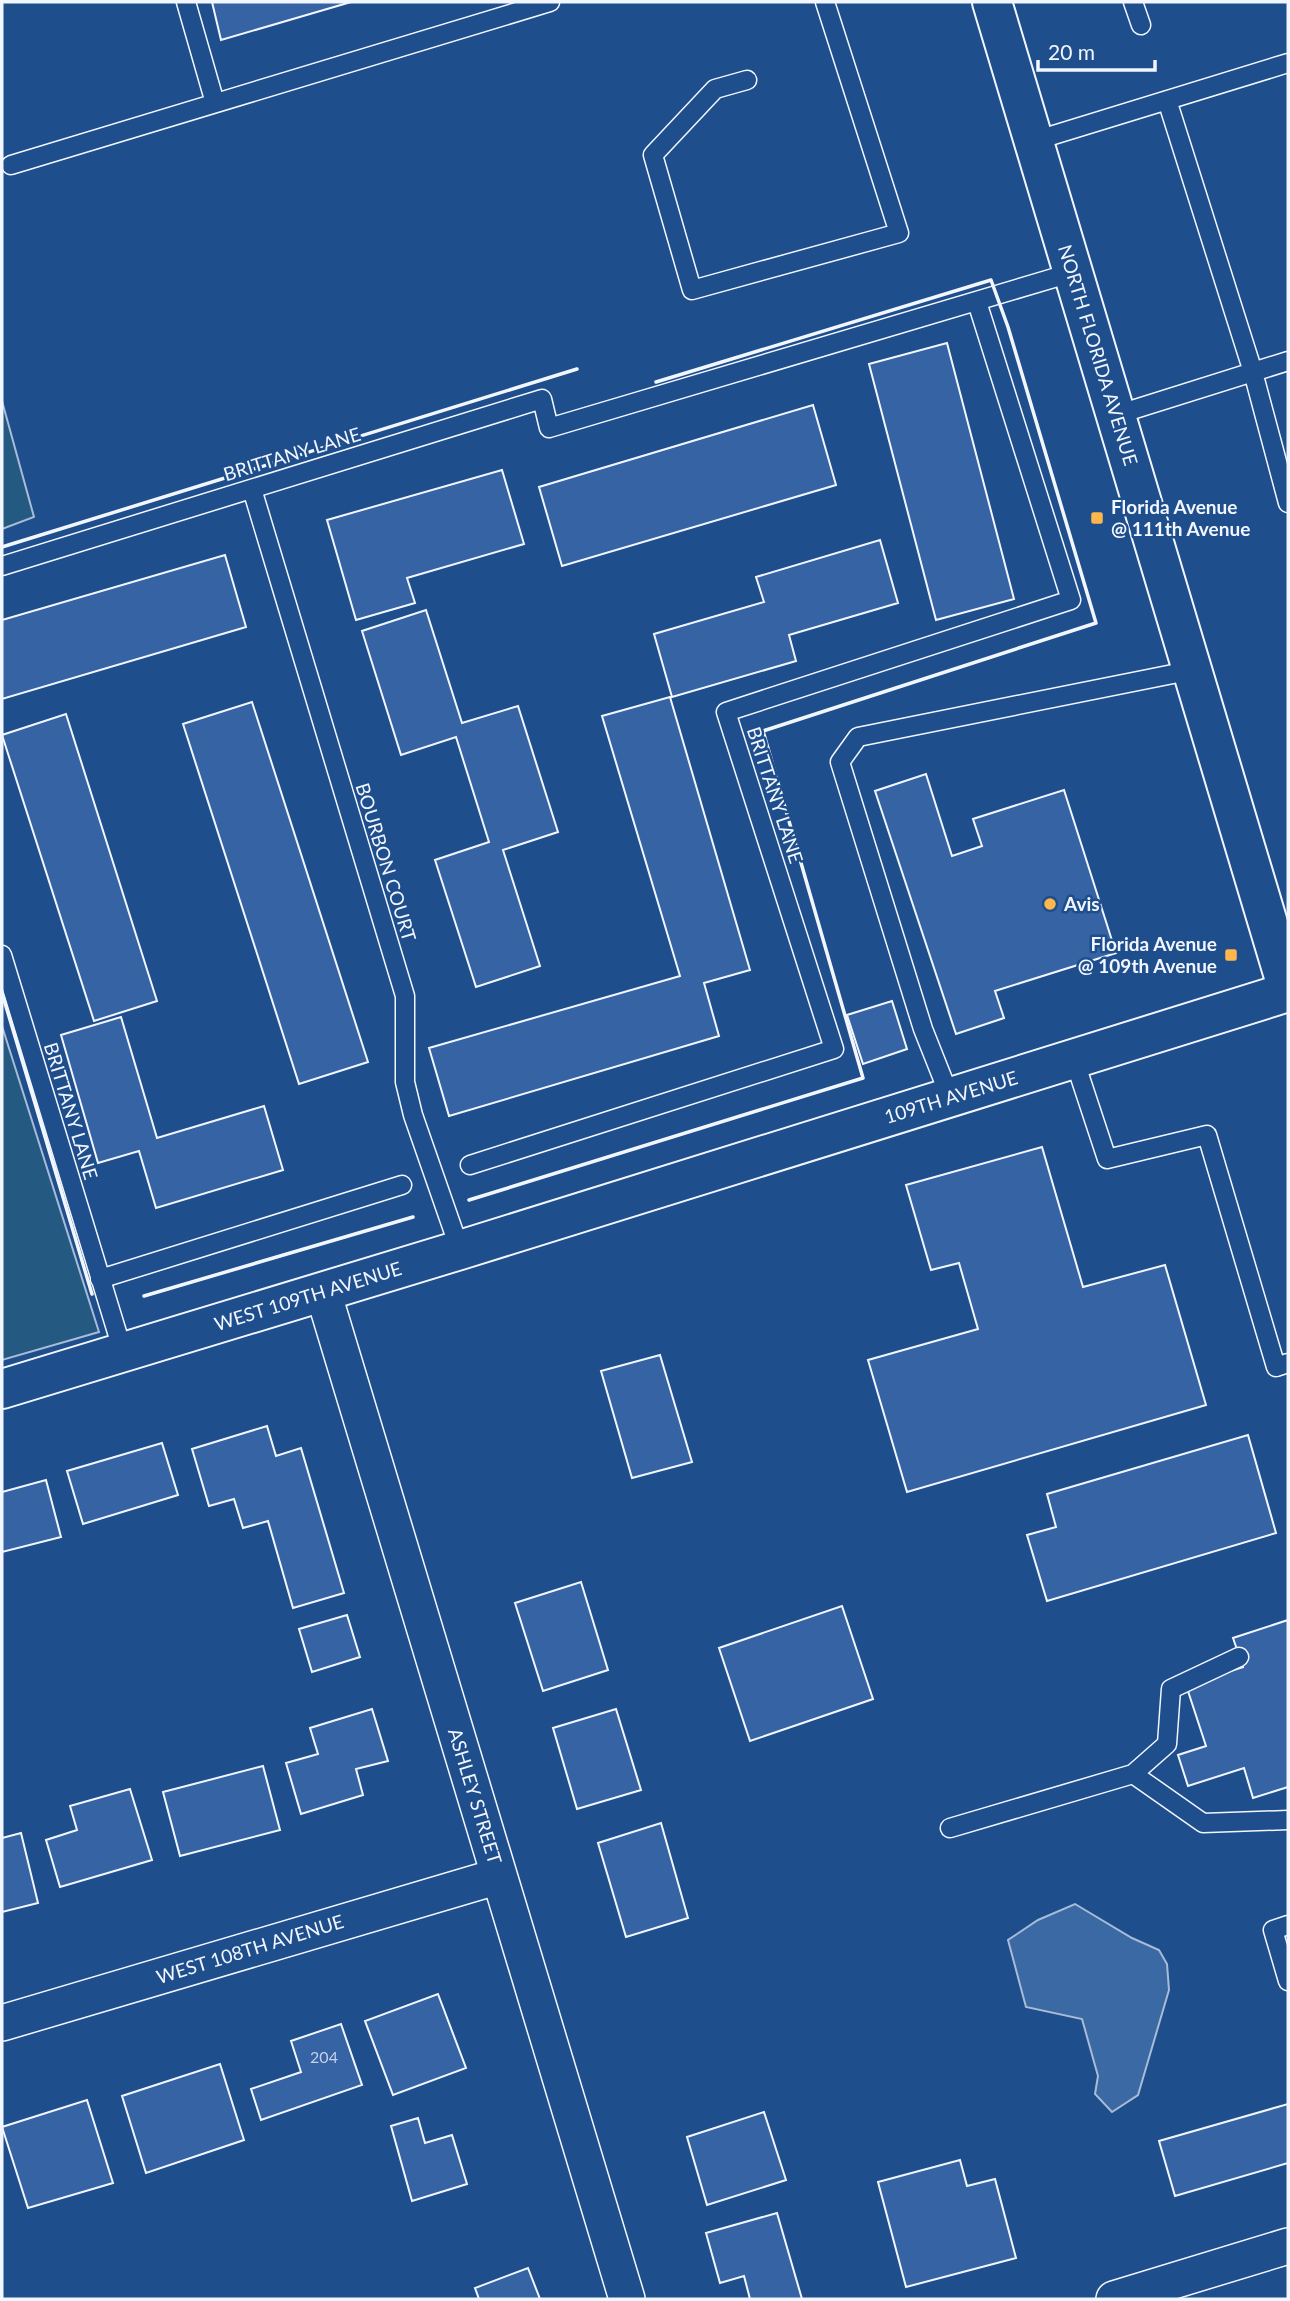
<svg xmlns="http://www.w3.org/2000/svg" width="1290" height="2301" font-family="Lato,sans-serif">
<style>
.green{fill:#245a82;stroke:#a8bbd7;stroke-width:2}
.water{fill:#3b69a3;stroke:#a8bbd7;stroke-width:2}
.building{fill:#3563a3;stroke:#f2f6ff;stroke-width:2}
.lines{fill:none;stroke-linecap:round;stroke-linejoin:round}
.service-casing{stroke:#f2f6ff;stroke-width:21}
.minor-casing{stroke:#f2f6ff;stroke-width:38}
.tertiary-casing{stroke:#f2f6ff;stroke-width:42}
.primary-casing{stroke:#f2f6ff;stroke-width:42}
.service{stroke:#1f4e8c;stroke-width:18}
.minor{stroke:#1f4e8c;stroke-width:35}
.tertiary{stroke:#1f4e8c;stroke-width:38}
.primary{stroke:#1f4e8c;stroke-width:38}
.wall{stroke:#f2f6ff;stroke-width:3.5}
.poi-dot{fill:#ffb74d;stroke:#1f4e8c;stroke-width:2.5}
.labels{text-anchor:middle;stroke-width:5;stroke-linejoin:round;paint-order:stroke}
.number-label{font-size:16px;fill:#c3d1e8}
.street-label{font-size:19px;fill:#f2f6ff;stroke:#1f4e8c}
.poi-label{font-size:19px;font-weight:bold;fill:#f2f6ff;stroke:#1f4e8c;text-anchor:start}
</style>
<rect width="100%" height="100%" fill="#1f4e8c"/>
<path class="green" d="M2,401L34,517L2,529Z
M2,1026L99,1332L2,1360Z"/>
<path class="water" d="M1075,1904L1132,1938L1159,1950L1167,1964L1169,1990L1138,2095L1112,2112L1095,2094L1098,2076L1082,2019L1026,2007L1008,1940L1038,1920Z"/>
<path class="building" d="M212,2H351L221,40Z
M947,343L1014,599L936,620L869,364Z
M813,405L836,485L562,566L539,487Z
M502,470L524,544L407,578L415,603L356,620L327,520Z
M880,540L898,603L789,635L796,661L672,697L654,634L764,602L756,577Z
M225,555L246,627L2,699V620Z
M426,610L462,723L518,706L558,832L503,850L540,966L476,987L435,860L489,842L456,737L401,755L362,631Z
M670,697L750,970L704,983L719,1036L449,1116L429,1048L680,976L602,716Z
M252,702L368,1062L299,1084L183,724Z
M66,714L157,1001L94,1021L2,735Z
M926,774L952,856L982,846L973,819L1064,790L1116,953L995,991L1004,1018L956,1034L875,791Z
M892,1001L907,1049L863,1064L847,1015Z
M121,1017L157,1138L264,1106L283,1170L156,1208L139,1151L98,1163L61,1035Z
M1042,1147L1083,1287L1165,1265L1206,1405L907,1492L868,1360L978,1329L959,1263L931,1270L906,1185Z
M660,1355L692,1462L632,1478L601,1371Z
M267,1426L276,1456L301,1448L344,1593L293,1608L268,1521L243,1528L234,1499L209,1506L192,1449Z
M1248,1435L1276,1533L1047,1601L1027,1535L1056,1527L1047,1494Z
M162,1443L178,1495L83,1524L67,1471Z
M46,1480L61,1537L2,1552V1492Z
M581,1582L608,1670L543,1691L515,1603Z
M842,1606L873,1699L750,1741L719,1648Z
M347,1615L360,1657L312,1672L299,1629Z
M1288,1620V1787L1253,1798L1244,1768L1188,1786L1178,1755L1206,1746L1186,1685L1243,1667L1233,1638Z
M372,1709L388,1761L356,1769L363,1795L301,1814L286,1763L318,1754L310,1728Z
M616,1709L641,1790L577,1809L553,1728Z
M263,1766L280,1830L180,1856L163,1792Z
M130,1789L152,1860L60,1887L46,1840L77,1830L70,1806Z
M661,1823L688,1918L626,1937L598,1843Z
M21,1833L38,1903L2,1912V1838Z
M438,1994L466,2068L393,2095L365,2021Z
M341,2024L362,2085L261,2120L251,2089L301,2072L291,2041Z
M220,2064L244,2140L146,2173L122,2096Z
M87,2100L113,2183L28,2208L2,2127Z
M1288,2104V2163L1175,2196L1159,2141Z
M764,2112L786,2180L707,2205L687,2137Z
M418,2118L425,2143L452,2135L467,2184L412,2201L391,2126Z
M960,2160L967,2186L995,2179L1016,2258L906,2287L878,2182Z
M777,2213L802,2299H750L744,2276L720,2283L706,2233Z
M528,2268L540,2299H479L475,2288Z"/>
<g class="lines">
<g class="service-casing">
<path id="service" d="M186,2L215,103
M1133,2L1141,25
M747,80L715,89L653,155L692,290L899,233L825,2
M1167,100L1253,372L1288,503
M1034,141L1288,63
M11,165L550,2
M1116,415L1288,361
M252,489L405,996V1082L413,1115L460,1250
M2,566L542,399L549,428L1074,272
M2,955L123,1352
M1074,1059L1107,1159L1207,1135L1276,1367L1288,1363
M950,1097L923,1029L840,762L858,737L1193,670
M470,1165L834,1049L726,712L1071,600L977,302
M100,1279L402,1185
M1133,1774L1167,1744L1171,1689L1239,1657
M950,1828L1133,1774L1203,1823L1288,1820
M1288,1925L1273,1930L1288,1981"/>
</g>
<g class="minor-casing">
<path id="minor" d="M323,1292L627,2299
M2,2023L499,1876
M1114,2299L1288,2246"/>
</g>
<g class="tertiary-casing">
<path id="tertiary" d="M2,1389L460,1250L1288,992"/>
</g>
<g class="primary-casing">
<path id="primary" d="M992,2L1288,990"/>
</g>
<use href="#service" class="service"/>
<use href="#minor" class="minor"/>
<use href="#tertiary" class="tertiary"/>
<use href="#primary" class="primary"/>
<path class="wall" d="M2,547L577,369
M2,993L92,1294
M469,1200L863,1078L763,731L1096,623L1008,327L991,280L656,382
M144,1296L413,1217"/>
</g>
<g class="poi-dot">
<rect x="1090" y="511" width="14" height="14" rx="3.5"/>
<circle cx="1050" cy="904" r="7"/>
<rect x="1224" y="948" width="14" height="14" rx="3.5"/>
</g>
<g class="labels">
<g class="number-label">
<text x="324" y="2063">204</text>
</g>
<g class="street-label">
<text transform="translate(1098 355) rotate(73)" y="7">NORTH FLORIDA AVENUE</text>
<text transform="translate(292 454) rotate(-17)" y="7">BRITTANY LANE</text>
<text transform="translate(775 795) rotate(72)" y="7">BRITTANY LANE</text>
<text transform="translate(386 862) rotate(73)" y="7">BOURBON COURT</text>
<text transform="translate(951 1097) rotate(-17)" y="7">109TH AVENUE</text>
<text transform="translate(71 1111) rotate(73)" y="7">BRITTANY LANE</text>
<text transform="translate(308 1296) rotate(-17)" y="7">WEST 109TH AVENUE</text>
<text transform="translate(475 1796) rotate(73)" y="7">ASHLEY STREET</text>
<text transform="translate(250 1949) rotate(-17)" y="7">WEST 108TH AVENUE</text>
</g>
<g class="poi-label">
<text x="1111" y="514">Florida Avenue<tspan x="1111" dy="22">@ 111th Avenue</tspan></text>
<text x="1064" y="911">Avis</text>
<text x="1217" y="951" text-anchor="end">Florida Avenue<tspan x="1217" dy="22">@ 109th Avenue</tspan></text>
</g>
</g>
<rect width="1290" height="2301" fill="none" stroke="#f2f6ff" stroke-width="7"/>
<path d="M1038 60v10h117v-10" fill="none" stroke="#f2f6ff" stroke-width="3.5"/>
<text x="1048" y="60" font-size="21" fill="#f2f6ff" stroke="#1f4e8c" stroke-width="5" paint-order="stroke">20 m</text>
</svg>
